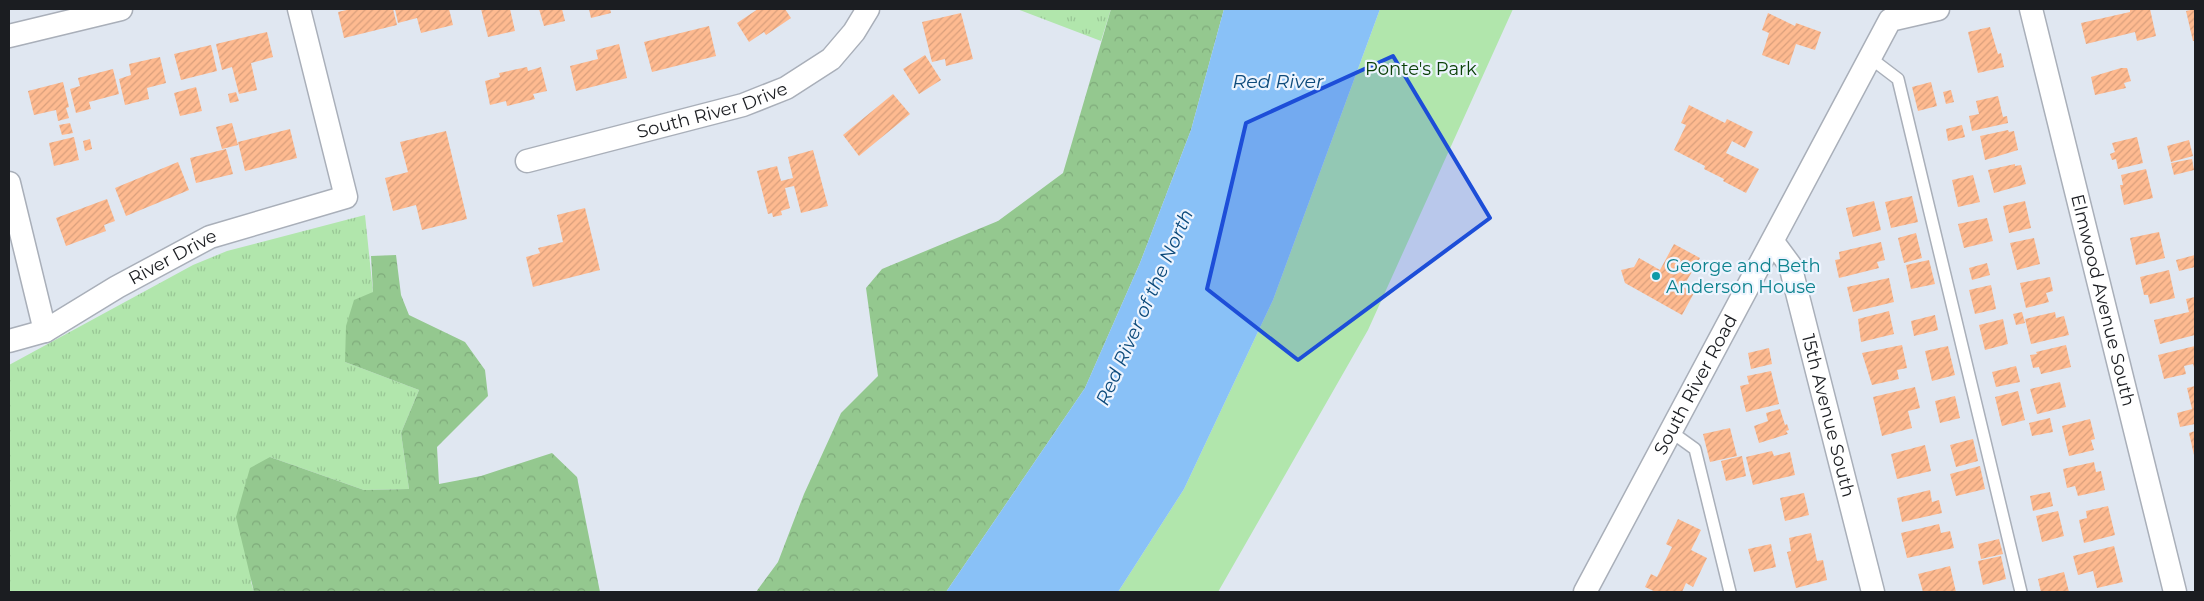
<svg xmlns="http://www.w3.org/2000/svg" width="2204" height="601" font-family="Montserrat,sans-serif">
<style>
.grass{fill:url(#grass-tufts)}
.forest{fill:url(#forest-crowns)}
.park{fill:#b1e6ac}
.water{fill:#89c1f7}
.building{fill:url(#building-hatch)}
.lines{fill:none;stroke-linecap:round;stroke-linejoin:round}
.lane-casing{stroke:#a9afb9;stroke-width:14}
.street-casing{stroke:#a9afb9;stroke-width:25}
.lane{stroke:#fff;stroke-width:11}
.street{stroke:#fff;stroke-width:22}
.marked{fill:#1d4ed8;fill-opacity:0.2;stroke:#1d4ed8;stroke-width:4;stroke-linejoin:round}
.culture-dot{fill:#0f9aa8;stroke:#edf4fe;stroke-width:2}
.labels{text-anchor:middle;stroke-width:4.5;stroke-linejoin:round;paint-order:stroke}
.park-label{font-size:18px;fill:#0b4108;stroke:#edf4fe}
.street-label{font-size:18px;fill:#1b1d21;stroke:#edf4fe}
.culture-label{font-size:18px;fill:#0d838f;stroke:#edf4fe;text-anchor:start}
.water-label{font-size:19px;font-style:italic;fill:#0c4a7b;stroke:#edf4fe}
</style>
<defs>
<pattern id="grass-tufts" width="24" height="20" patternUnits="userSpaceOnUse" patternTransform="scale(1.25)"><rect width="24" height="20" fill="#b1e6ac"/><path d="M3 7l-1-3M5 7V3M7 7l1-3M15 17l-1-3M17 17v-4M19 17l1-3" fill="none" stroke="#98c594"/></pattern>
<pattern id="forest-crowns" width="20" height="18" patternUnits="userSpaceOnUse" patternTransform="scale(1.25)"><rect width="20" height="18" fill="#94c88f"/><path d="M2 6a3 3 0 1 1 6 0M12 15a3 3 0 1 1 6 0" fill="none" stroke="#7fab7b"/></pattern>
<pattern id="building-hatch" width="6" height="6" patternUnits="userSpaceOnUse" patternTransform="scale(1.25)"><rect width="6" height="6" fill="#feba90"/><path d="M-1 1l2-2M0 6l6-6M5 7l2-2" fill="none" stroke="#d99f7c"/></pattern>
</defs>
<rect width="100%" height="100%" fill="#e0e7f1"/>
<path class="grass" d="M1017,9H1111L1101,41Z
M365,215L373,292L345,362L419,390L401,433L409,489L364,490L270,457L251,582L254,592H9V365L193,265L227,251Z"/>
<path class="forest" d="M1111,9H1224L1191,130L1140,263L1085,388L946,592H756L778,562L804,494L841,413L878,376L866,288L882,269L998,221L1063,173Z
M396,255L401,295L409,315L465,342L485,370L488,396L437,447L439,484L481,476L552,453L577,477L600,592H254L236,517L250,468L270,457L364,490L409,489L401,433L419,390L345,362L346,326L354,300L373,292L371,256Z"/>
<path class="park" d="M1380,9H1513L1368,330L1218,592H1118L1184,489L1273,300Z"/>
<path class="water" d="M1224,9H1380L1273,300L1184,489L1118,592H946L1085,388L1140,263L1191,130Z"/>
<path class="building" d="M351,9H393L397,25L344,38L338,12Z
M395,9H449L453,25L421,33L417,18L398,23Z
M481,9H510L515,31L488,37Z
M539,9H562L565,21L544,26Z
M589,9H610L611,13L591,18Z
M758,9H785L791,18L766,35L764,32L749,42L737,23Z
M2130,9H2150L2156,36L2137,41L2135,32L2086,44L2081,23L2130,12Z
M2195,9V41H2193L2186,11Z
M961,13L973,59L946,66L945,59L932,62L922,22Z
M1768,13L1795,26L1796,23L1821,32L1815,50L1796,44L1789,65L1762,55L1769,33L1762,30Z
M709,26L716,56L652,72L644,42Z
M1990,27L1998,54L2001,53L2004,67L1978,73L1968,32Z
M267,32L273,57L251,63L257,90L239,94L232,67L222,70L216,44Z
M619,44L627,78L576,91L570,66L598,59L596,50Z
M211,45L217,71L181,80L174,54Z
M925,55L941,80L919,94L903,69Z
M160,57L166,83L147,88L149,99L125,105L119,79L131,75L129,64Z
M527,67L528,71L541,67L547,91L533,94L535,99L507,106L506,101L490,105L485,81L500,77L499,73Z
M2121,68H2127L2131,81L2124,83L2126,88L2095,95L2091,77Z
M113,69L119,94L89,102L91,109L76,113L70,89L80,86L78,78Z
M63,82L69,107L66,108L69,118L58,121L56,110L34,115L28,91Z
M1931,82L1937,106L1918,111L1912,87Z
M196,87L202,111L180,116L174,93Z
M1951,90L1954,102L1946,104L1943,92Z
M236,92L239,101L230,103L228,94Z
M893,94L910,114L859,156L843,135Z
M1998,96L2003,117L2007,116L2008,123L1972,131L1969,116L1979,114L1976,101Z
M1689,105L1725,123L1727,119L1753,132L1745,148L1732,141L1726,153L1759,169L1746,193L1723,181L1724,179L1704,169L1705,166L1674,150L1686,125L1681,123Z
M70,123L73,133L62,135L59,125Z
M232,123L238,145L222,149L216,127Z
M1962,125L1965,137L1948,141L1946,129Z
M290,129L297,158L245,171L238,142Z
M2008,130L2009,132L2014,131L2018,150L1985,160L1980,136Z
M446,131L467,219L422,230L416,205L393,211L385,178L408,172L400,142Z
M74,137L79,160L54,166L49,143Z
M2137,137L2143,163L2118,169L2116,159L2112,160L2110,154L2115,152L2112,143Z
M90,139L92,149L85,151L83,141Z
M2189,140L2193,156L2171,162L2167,146Z
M226,149L233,174L196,183L190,158Z
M813,150L828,206L801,213L794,186L785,188L790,208L781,211L782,215L773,217L772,213L768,214L757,171L777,166L781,181L793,178L788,157Z
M2192,159L2194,170L2174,175L2171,163Z
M178,162L189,190L126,216L115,188Z
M2015,164V166L2021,165L2026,184L1994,193L1988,170Z
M2146,169L2153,198L2124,205L2120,185H2123L2121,175Z
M1973,175L1980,202L1958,207L1952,180Z
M1912,196L1918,222L1891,228L1885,202Z
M107,199L115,221L104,225L106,231L66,246L56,218Z
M1874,201L1881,230L1853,237L1846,208Z
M2025,201L2031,228L2009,233L2003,206Z
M585,208L600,270L533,287L526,257L540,253L538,248L563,242L557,215Z
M1987,218L1993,241L1964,248L1958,224Z
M2159,232L2165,258L2136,265L2130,238Z
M1916,233L1922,258L1904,263L1898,238Z
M2034,238L2040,264L2017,270L2010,243Z
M1881,242L1885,260L1877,262L1879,268L1839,278L1835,260L1840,259L1839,252Z
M1674,244L1700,258L1683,287L1694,293L1682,315L1625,283L1621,270L1634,267L1639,258L1660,270Z
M2195,255V267L2179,271L2176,260Z
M1929,260L1935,284L1911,289L1906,265Z
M1987,263L1990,275L1972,280L1969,268Z
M2169,270L2175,298L2150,304L2148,295H2144L2140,277Z
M2050,277L2053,291L2046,293L2049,302L2026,308L2020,283Z
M1889,278L1894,302L1853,312L1847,287Z
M1991,285L1996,309L1975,314L1969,290Z
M2195,297V335L2160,344L2154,320L2189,312L2186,299Z
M1889,311L1894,334L1861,342L1858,319Z
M2022,312L2025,323L2016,325L2013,314Z
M2055,312L2056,318L2064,316L2069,335L2031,344L2025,319Z
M1935,315L1938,330L1914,336L1911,321Z
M2003,319L2008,344L1985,350L1979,325Z
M1902,345L1907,368L1897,370L1899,379L1872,385L1862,353Z
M2066,345L2071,367L2041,374L2039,367L2033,368L2030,355L2037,354L2036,352Z
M1948,346L1955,375L1932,381L1925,351Z
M2195,346V371L2193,364L2184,366L2186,374L2164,379L2158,355Z
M1769,348L1772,364L1751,369L1748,353Z
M2016,366L2020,382L1996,387L1992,372Z
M1771,371L1779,404L1746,412L1740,386L1749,384L1747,376Z
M2060,382L2066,407L2037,414L2030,389Z
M2195,386V424L2180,427L2177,413L2192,409L2187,388Z
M1915,387L1920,408L1908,411L1912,428L1882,436L1873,397Z
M2018,391L2025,420L2002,426L1995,397Z
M1955,396L1960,418L1940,423L1935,401Z
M1780,409L1785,425L1787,424L1789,430L1786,431L1788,434L1759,443L1754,426L1768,421L1766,413Z
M2050,418L2053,432L2032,436L2029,423Z
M2090,419L2095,439L2091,440L2094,450L2069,456L2062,426Z
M1730,428L1737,456L1710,462L1703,434Z
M2195,431V455H2194L2189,433Z
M1973,439L1978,461L1956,467L1950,445Z
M1925,445L1931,471L1897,479L1891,454Z
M1772,451L1774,456L1790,452L1795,475L1753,485L1746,457Z
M1742,456L1746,476L1726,481L1721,461Z
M2094,462L2096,472L2101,471L2105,490L2078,496L2075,486L2067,488L2063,469Z
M1980,466L1985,489L1956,496L1950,474Z
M1930,490L1932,502L1939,500L1942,513L1902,522L1897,498Z
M2050,492L2053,506L2033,511L2030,496Z
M1804,493L1809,515L1785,521L1780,498Z
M2108,506L2115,535L2084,543L2079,520L2087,518L2086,511Z
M2058,511L2064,536L2042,542L2036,516Z
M1678,519L1701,530L1691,550L1707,558L1693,587L1686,583L1682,592H1656L1645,587L1651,574L1657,577L1672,547L1666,544Z
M1939,524L1941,533L1950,531L1954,548L1907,558L1901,533Z
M1811,533L1817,561L1823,560L1827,580L1796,588L1787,552L1791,551L1789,538Z
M1999,539L2003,554L1981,559L1978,544Z
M1771,544L1776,567L1754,572L1748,549Z
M2114,546L2123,582L2097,588L2093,571L2078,575L2073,556Z
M2001,556L2006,579L1983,585L1978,561Z
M1950,566L1956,592H1923L1918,574Z
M2064,572L2069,592H2041L2038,579Z"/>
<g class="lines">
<g class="lane-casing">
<path id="lane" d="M1869,57L1898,79L2021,592
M1670,431L1695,449L1730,592"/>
</g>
<g class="street-casing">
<g id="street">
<path id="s1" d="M2031,9L2175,592"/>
<path d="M9,36L121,9"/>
<path id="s2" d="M527,161L743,105L786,88L831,59L854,32L868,9"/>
<path d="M9,183L45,331"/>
<path id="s3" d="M1773,242L1790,265L1873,592"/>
<path id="s4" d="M9,341L45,331L117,287L210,237L346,197L299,9"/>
<path id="s5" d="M1585,592L1890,20L1938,9"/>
</g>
</g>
<use href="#lane" class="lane"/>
<use href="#street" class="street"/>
</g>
<path class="marked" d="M1393,56L1490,218L1298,360L1207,289L1246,123Z"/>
<circle class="culture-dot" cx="1656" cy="276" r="5"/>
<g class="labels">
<g class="park-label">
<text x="1421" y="75">Ponte's Park</text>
</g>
<g class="street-label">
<text dy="6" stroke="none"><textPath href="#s2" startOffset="192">South River Drive</textPath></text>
<text dy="6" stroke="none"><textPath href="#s4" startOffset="185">River Drive</textPath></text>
<text dy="6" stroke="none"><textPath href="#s1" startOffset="300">Elmwood Avenue South</textPath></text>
<text dy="6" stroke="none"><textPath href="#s5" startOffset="235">South River Road</textPath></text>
<text dy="6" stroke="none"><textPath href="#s3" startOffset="184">15th Avenue South</textPath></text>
</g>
<g class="culture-label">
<text x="1666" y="272">George and Beth<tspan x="1666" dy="21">Anderson House</tspan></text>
</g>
<g class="water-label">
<text x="1278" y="88">Red River</text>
<text transform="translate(1144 307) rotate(-66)" y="7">Red River of the North</text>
</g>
</g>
<rect width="2204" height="601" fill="none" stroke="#1b1d21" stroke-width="20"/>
</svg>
